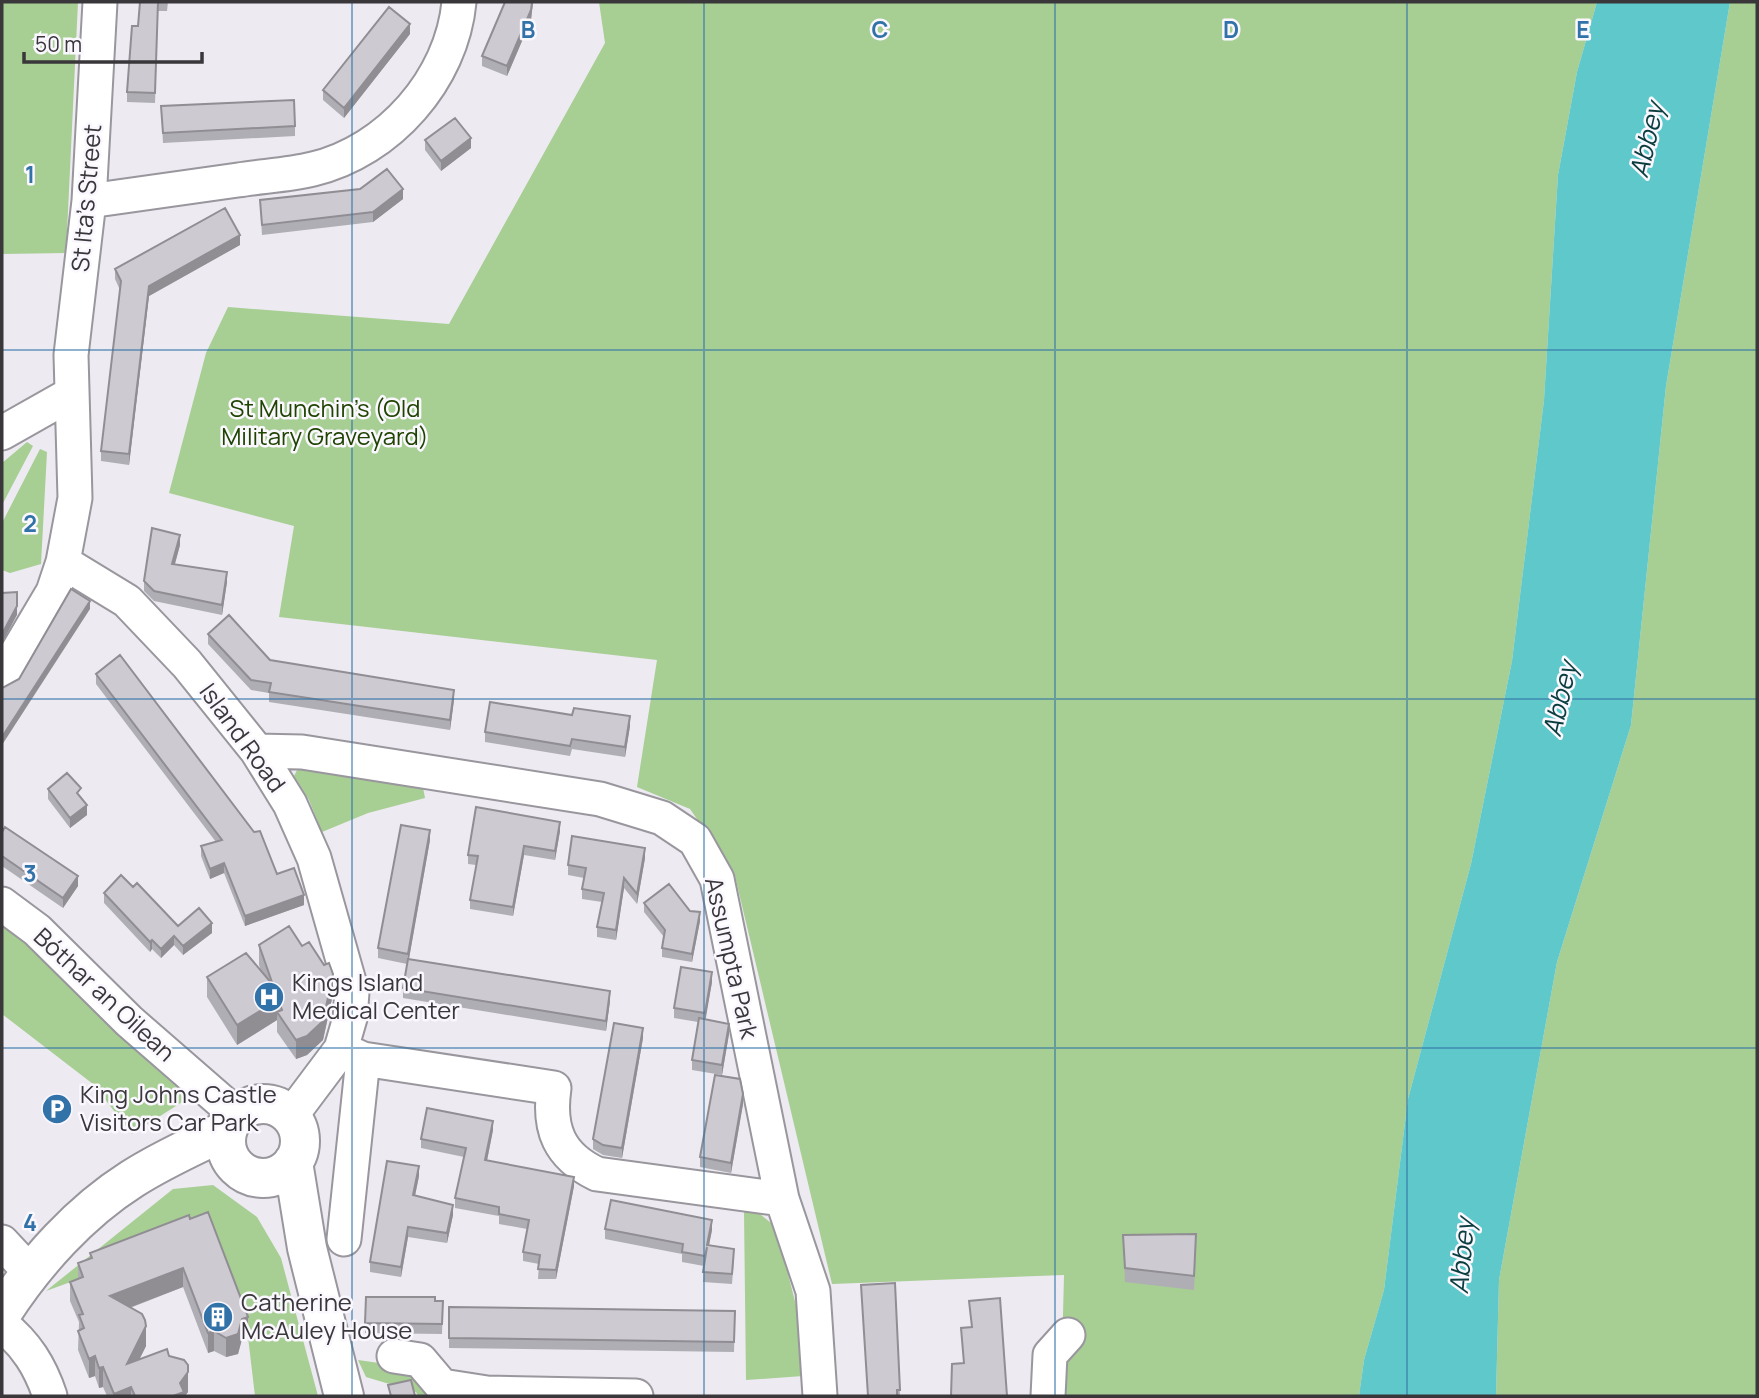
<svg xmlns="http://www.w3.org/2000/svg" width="1759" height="1398" font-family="Manrope,sans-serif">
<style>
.green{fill:#a7ce93}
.water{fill:#5fc8ca}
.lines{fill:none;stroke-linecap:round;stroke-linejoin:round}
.minor-casing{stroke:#99969d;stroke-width:37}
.major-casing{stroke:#99969d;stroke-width:42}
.minor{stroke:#fff;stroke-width:33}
.major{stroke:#fff;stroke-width:38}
.wall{fill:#b0aeb5}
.shaded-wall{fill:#908d93}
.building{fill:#cdcad2;stroke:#908d93;stroke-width:2}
.grid{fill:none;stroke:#3172a8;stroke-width:2;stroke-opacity:0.55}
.labels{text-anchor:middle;stroke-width:5;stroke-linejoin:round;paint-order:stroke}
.street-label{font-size:24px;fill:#39373a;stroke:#faf7ff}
.park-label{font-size:24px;fill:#1f4400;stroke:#faf7ff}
.poi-label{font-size:24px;fill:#39373a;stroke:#faf7ff;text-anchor:start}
.water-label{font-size:26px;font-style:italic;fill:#0a3d3e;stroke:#faf7ff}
.grid-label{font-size:23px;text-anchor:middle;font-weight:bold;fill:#3172a8;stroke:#faf7ff;stroke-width:5;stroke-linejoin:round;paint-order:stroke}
</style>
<rect width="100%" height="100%" fill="#edeaf2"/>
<path class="green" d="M2,2H78L66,253L2,254Z
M599,2H1597L1577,72L1558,175L1544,400L1512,661L1471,864L1408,1099L1384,1290L1364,1360L1359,1396H1061L1064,1275L832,1284L734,872L690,809L637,787L657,660L279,617L294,526L169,493L206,353L228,307L449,324L605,43Z
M1730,2H1757V1396H1496L1499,1280L1557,962L1631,725L1666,386Z
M27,442L33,446L2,505V463Z
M40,449L47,452L41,564L10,573L2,570V523Z
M299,766L422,782L425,798L368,813L322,832L309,800L294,776Z
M2,921L30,939L190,1097L132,1134L93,1084L2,1014Z
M213,1185L257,1217L281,1258L318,1396H255L248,1337L213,1230L46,1291L173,1189Z
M744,1211L760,1214L776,1227L810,1360L803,1376L746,1380Z
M358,1360L407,1367L444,1396H418L416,1392L366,1377Z"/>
<path class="water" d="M1597,2H1730L1666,386L1631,725L1557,962L1499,1280L1496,1396H1359L1364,1360L1384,1290L1408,1099L1471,864L1512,661L1544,400L1558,175L1577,72Z"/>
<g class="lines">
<g class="minor-casing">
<path id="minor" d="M89,201C139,194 189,187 238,180C263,176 289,175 313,169C389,151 452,79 459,2
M2,433L71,394
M63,562L127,601L187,664L257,751L290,804L314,858L352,992L350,1018L341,1049L290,1117
M2,678L53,592L63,562L75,498L71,355L89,201L100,2
M257,751L302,752L600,799L662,818L695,840L717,879L782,1199L813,1291L820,1396
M2,904L37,930L129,1021L237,1115
M341,1049L363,1059L554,1088C548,1129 559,1156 597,1174L782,1199
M344,1239L363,1059
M2,1242L29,1271
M2,1325C26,1344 40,1366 50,1396
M394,1356L420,1360L442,1386L487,1393
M486,1396L487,1393L636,1396
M1048,1396L1050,1355L1068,1335"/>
</g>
<g class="major-casing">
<path id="major" d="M226 1141a37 37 0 1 1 74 0a37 37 0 1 1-74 0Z
M293,1162L307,1248L344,1396
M2,1313C35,1262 80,1212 132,1179C163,1159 196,1145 228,1129"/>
</g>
<use href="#minor" class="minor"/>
<use href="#major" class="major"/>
</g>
<path class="wall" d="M140,2H168L167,11H158L155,103L127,102V92L138,26Z
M505,2H533L531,20L507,76L482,66V56Z
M410,34L344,118L323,100V90Z
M161,106L295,126V136L163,143Z
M425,140L471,148L441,171L425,150Z
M403,199L373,222L262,235L260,200Z
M240,245L149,296L129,465L101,461V451L120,290L115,279V269Z
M180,545L175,564L227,582L222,615L154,601L144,591V581Z
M208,634L270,660L454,700L450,730L269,702V693L251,690L208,644Z
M96,674L277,874L304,905L245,926L224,873L210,879L201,856V846L216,842L96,684Z
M572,715L630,726L625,757L572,749L570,756L485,742V732Z
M48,789L81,798L87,815L70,828L48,799Z
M560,831L555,860L524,855L513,916L470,909V900L476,865L468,864V855Z
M2,832L78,886L63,908L2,866Z
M430,840L409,959L610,1001L606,1031L403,998V988L407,964L378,958V948Z
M645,858L637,904L624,888L616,940L597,937V927L602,902L582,899V889L584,878L568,875V865Z
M133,887L178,926L212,933L183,955L174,945L161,958L152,949L150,952L104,903V893Z
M644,903L690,911L700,921L692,962L662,957V948L664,937L644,912Z
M259,945L333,994L323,1040L307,1055L296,1059L277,1032V1020L237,1045L207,997V977L261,971L259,965Z
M712,982L705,1019L729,1034L722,1075L692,1070V1060L698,1022L674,1018V1008Z
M643,1038L622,1158L603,1155L593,1149V1139Z
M743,1104L731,1173L700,1167V1157Z
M493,1130L487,1161L574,1186L556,1279H538L539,1264L523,1261V1252L527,1229L499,1224V1216L455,1208V1198L464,1157L421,1148V1139Z
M419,1176L415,1196L453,1215L447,1243L408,1237L401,1277L370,1272V1262Z
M189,1215L248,1337L242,1339L238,1354L226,1357L214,1351L208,1353L183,1287L130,1308L146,1346L139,1360L169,1356L188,1365V1392L185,1396H107L103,1387L99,1388L95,1376L89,1378L78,1350L79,1322L70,1301V1282L78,1279V1263L90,1259V1253Z
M605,1229L712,1230L709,1245L734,1259L732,1284L703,1282L704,1266L682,1262V1254L605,1239Z
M1123,1235L1196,1249L1194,1290L1125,1282Z
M895,1283L900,1396H868L861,1285Z
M366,1297L443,1301L442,1334L365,1333Z
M449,1307L735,1311L734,1352L449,1348Z"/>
<path class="shaded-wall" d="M532,2H533L531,20L507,76V66Z
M410,24V34L344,118V108Z
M471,138V148L441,171V161Z
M403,189V199L373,222V212Z
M240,235V245L149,296L129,465V454L149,286Z
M180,535V545L172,574V564Z
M227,572V582L222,615V605Z
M90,601V609L2,745V737Z
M17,606V615L2,643V634Z
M454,690V700L450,730V720Z
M630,716V726L625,757V747Z
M87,805V815L70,828V818Z
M560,822V831L555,860V851Z
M430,830V840L408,964V954Z
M524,846V855L513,916V907Z
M645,848V858L637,904V894Z
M224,863V873L210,879V869Z
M78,876V886L63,908V898Z
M624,878V888L616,940V930Z
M304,895V905L245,926V916Z
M700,912V921L692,962V954Z
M212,923V933L183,955V946Z
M174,936V945L161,958V949Z
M152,940V949L150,952V942Z
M712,972V982L705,1023V1013Z
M333,974V994L323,1040L307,1055L296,1059V1040Z
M610,991V1001L606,1031V1021Z
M278,1000L277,1020L237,1045V1025Z
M729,1024V1034L722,1075V1065Z
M643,1028V1038L622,1158V1148Z
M743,1094V1104L731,1173V1163Z
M493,1121V1130L485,1170V1160Z
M419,1166V1176L413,1205V1195Z
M574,1177V1186L556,1279V1270Z
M453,1205V1215L447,1243V1233Z
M712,1220V1230L707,1255V1245Z
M408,1227V1237L401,1277V1267Z
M183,1268V1287L110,1315V1296Z
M248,1317V1337L242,1339L238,1354L226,1357V1338L242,1319Z
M146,1326V1346L127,1384V1364Z
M214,1331V1351L208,1353V1333Z
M95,1356V1376L89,1378V1359Z
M103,1367V1387L99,1388V1368Z
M188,1372V1392L185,1396H173L180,1383Z
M131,1387V1396H114V1394Z"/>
<path class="building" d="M140,2H158L155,93L127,92L132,26H138Z
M505,2H532L531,10L507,66L482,56Z
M389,7L410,24L344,108L323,90Z
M294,100L295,126L163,133L161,106Z
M455,118L471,138L441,161L425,140Z
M387,169L403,189L373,212L262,225L260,200L360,189Z
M225,208L240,235L149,286L129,454L101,451L121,281L115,269Z
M152,528L180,535L172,564L227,572L222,605L154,591L144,581Z
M71,589L90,601L2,737V688L19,679Z
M17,592V606L2,634V593Z
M229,615L270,660L454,690L450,720L269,692L271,683L251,680L208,634Z
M120,655L254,832L260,831L277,874L294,868L304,895L245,916L224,863L210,869L201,846L222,840L96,674Z
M490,702L572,715L574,708L630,716L625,747L572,739L570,746L485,732Z
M67,773L81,788L77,793L87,805L70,818L48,789Z
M476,807L560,822L555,851L524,846L513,907L470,900L478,856L468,855Z
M401,825L430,830L408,954L378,948Z
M5,827L78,876L63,898L2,856V832Z
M572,836L645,848L637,894L624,878L616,930L597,927L604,893L582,889L586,868L568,865Z
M121,875L133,887L137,883L178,926L199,908L212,923L183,946L174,936L161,949L152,940L150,942L104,893Z
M669,884L690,911L700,912L692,954L662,948L665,930L644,903Z
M289,926L302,946L309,942L324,965L329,963L333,974L323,1021L307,1036L296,1040L277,1012L282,1010L278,1000L237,1025L207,977L246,953L273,985L259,945Z
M408,959L610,991L606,1021L403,988Z
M681,967L712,972L705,1013L674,1008Z
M699,1018L729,1024L722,1065L692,1060Z
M614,1023L643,1028L622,1148L603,1145L593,1139Z
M715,1075L740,1079L743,1094L731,1163L700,1157Z
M427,1108L493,1121L485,1160L574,1177L556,1270L538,1269L540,1255L523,1252L529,1220L499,1214V1207L455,1198L466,1148L421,1139Z
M387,1161L419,1166L413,1195L453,1205L447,1233L408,1227L401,1267L370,1262Z
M611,1200L712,1220L707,1245L734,1249L732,1274L703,1272L707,1247L705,1256L682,1252L683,1244L605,1229Z
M208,1212L248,1317L242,1319L238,1334L226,1338L214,1331L208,1333L183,1268L110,1296L142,1314L145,1320L146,1326L127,1364L167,1349L169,1356L184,1360L188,1365V1372L180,1383L184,1392L173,1396H135L131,1387L114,1394L103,1367L99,1368L95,1356L89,1359L78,1331L84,1328L79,1315L83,1314L70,1282L83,1277L78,1263L92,1258L90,1253L189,1215L190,1219Z
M1196,1234L1194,1276L1125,1268L1123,1235Z
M895,1283L900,1390H897V1396H868L861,1285Z
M366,1297H435V1301H443L442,1324L365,1323Z
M1000,1298L1007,1396H951L952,1364L964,1363L961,1328L972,1327L969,1301Z
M449,1307L735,1311L734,1342L449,1338Z
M411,1380L415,1396H391L388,1385Z"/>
<path class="grid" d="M352,2V1396M704,2V1396M1055,2V1396M1407,2V1396M2,350H1757M2,699H1757M2,1048H1757"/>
<defs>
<g id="hospital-disc" transform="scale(1.575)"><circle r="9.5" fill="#3172a8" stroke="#faf7ff"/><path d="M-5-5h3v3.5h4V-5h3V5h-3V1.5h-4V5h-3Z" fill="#fff"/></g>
<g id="parking-disc" transform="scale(1.575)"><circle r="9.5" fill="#3172a8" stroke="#faf7ff"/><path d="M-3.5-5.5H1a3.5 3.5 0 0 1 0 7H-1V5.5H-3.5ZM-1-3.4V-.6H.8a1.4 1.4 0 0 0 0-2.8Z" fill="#fff"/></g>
<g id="building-disc" transform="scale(1.575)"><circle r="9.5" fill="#3172a8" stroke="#faf7ff"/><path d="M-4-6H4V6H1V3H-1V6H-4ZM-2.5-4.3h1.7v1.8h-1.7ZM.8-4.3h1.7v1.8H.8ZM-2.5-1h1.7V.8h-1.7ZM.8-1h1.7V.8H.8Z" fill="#fff"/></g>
</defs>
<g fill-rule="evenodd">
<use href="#hospital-disc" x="269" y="997"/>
<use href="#parking-disc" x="57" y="1109"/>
<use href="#building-disc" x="218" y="1317"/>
</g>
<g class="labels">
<g class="street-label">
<text transform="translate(87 198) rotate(-85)" y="8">St Ita's Street</text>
<text transform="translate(242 738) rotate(54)" y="8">Island Road</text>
<text transform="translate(731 958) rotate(77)" y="8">Assumpta Park</text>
<text transform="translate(104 995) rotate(43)" y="8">Bóthar an Oilean</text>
</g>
<g class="park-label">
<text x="325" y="417">St Munchin's (Old<tspan x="325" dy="28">Military Graveyard)</tspan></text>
</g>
<g class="poi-label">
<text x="292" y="991">Kings Island<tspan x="292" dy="28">Medical Center</tspan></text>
<text x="80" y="1103">King Johns Castle<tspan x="80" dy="28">Visitors Car Park</tspan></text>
<text x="241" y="1311">Catherine<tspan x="241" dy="28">McAuley House</tspan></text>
</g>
<g class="water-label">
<text transform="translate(1647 140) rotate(-77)" y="9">Abbey</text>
<text transform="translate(1560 699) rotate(-77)" y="9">Abbey</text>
<text transform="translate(1462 1256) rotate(-85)" y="9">Abbey</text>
</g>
</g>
<g class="grid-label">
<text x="528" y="38">B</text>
<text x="880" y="38">C</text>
<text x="1231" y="38">D</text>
<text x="1583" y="38">E</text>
<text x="30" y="183">1</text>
<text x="30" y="532">2</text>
<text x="30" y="882">3</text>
<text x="30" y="1231">4</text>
</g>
<rect width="1759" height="1398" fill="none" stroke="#39373a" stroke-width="7"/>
<path d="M24 52v10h178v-10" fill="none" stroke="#39373a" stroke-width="3.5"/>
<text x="35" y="52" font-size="21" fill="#39373a" stroke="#faf7ff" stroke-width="5" paint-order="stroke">50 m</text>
</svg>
